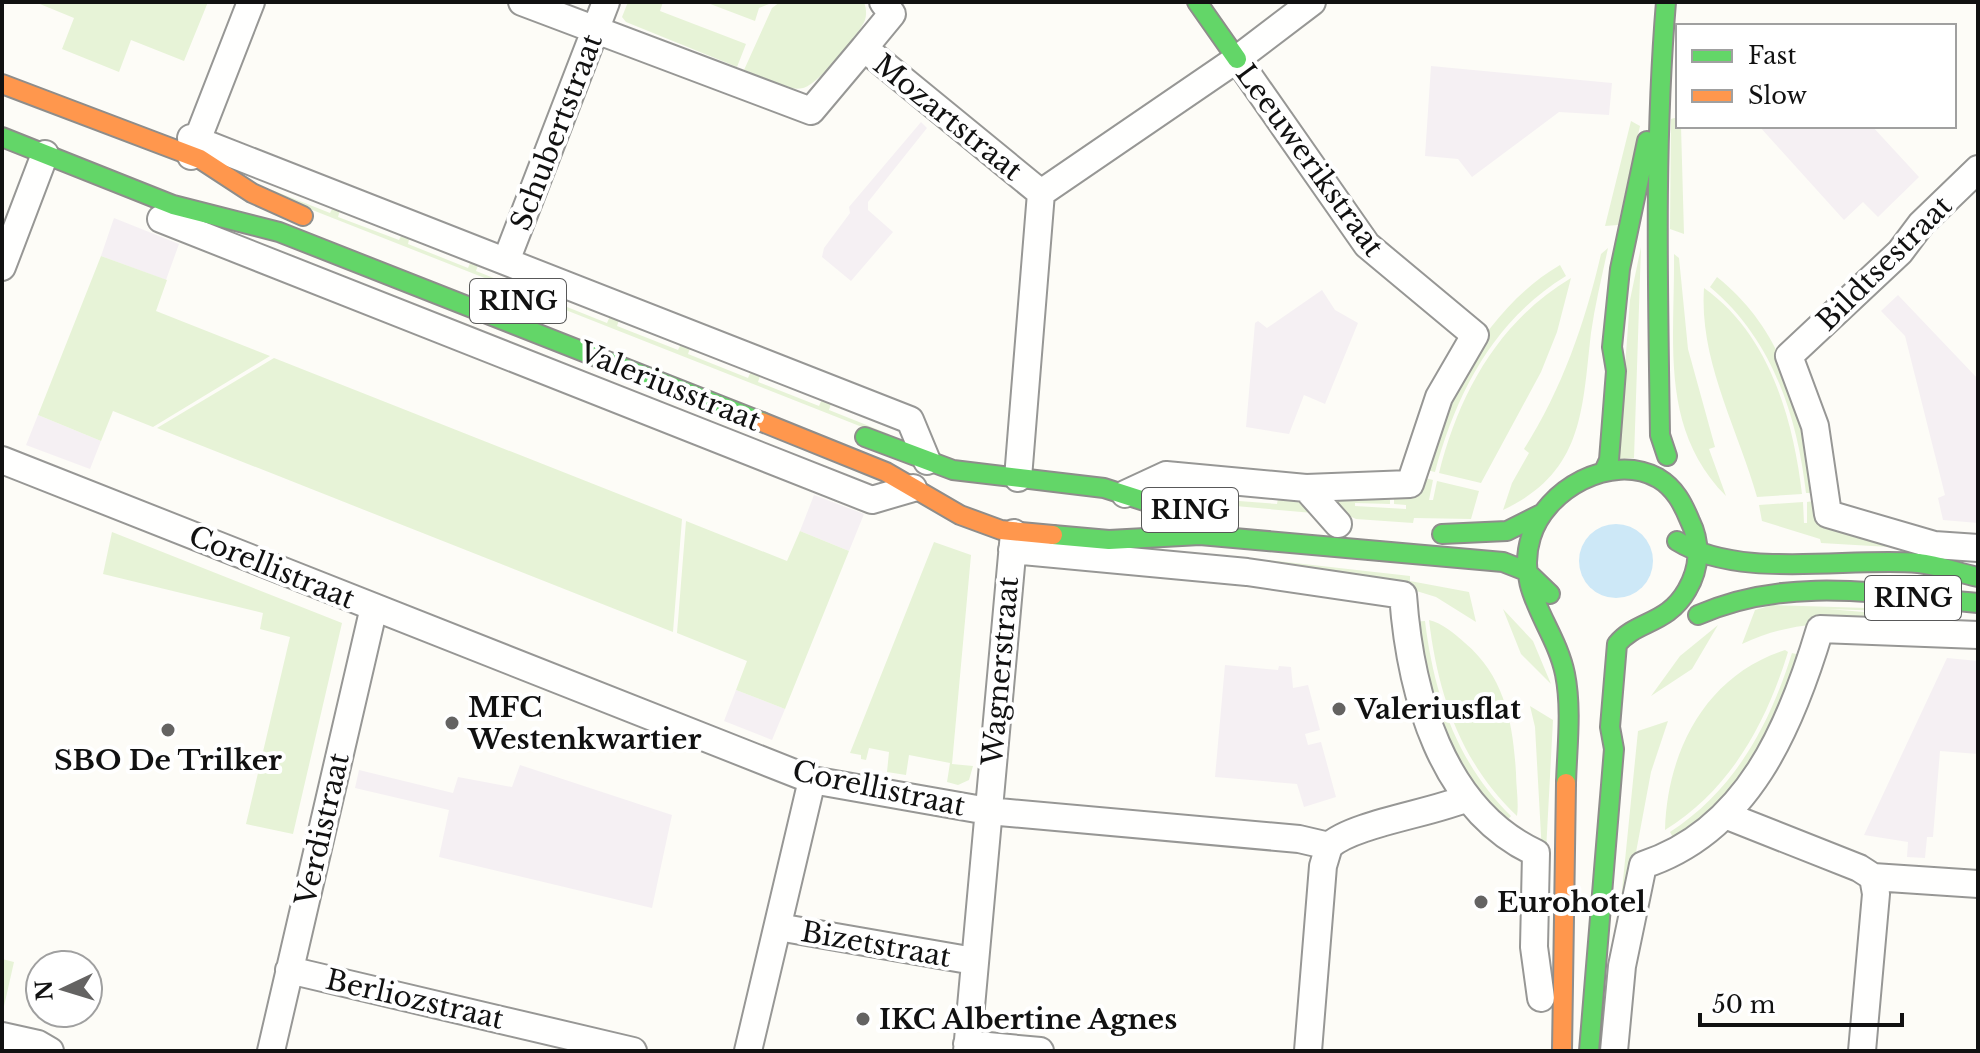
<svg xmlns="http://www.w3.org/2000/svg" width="1980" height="1053" font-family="'Libre Baskerville',serif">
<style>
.industrial{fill:#f5f0f3}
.green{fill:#e7f3d7}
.water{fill:#cde8f7}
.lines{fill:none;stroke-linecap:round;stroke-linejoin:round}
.street-casing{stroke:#979795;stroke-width:30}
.fast-casing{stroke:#8e8d8b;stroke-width:22}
.slow-casing{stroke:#8e8d8b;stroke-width:22}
.street{stroke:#fffffe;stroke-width:26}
.fast{stroke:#63d668;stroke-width:18}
.slow{stroke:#ff974d;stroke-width:18}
.poi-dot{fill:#646362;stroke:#fff;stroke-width:3}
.labels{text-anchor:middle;stroke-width:8;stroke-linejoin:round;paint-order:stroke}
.shield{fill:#fff;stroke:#585858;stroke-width:2}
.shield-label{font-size:26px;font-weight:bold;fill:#111}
.street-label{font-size:28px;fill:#111;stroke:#fff}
.poi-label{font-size:28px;font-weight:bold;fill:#111;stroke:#fff;text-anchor:start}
</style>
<rect width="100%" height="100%" fill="#fdfcf7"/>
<path class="industrial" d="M1431,66L1612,83L1609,115L1559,112L1472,177L1458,159L1425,156Z
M921,122L927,128L868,202V210L893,232L851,281L822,257L824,248L850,213L849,207Z
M1759,126H1872L1919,177L1878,217L1863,202L1844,220Z
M114,218L179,244L166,280L101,256Z
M1322,290L1335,310L1358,323L1325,404L1304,395L1289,434L1246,427L1255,323L1258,321L1267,328Z
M1898,295L1978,379V523L1943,520L1938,498L1945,495L1905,336L1881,311Z
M38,415L101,441L90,469L26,445Z
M814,495L864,514L849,551L800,531Z
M1947,658L1978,661V754L1940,751L1933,837H1927L1925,858L1907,857L1908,842L1864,835Z
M1225,665L1278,670L1279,666L1291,667L1293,688L1308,685L1320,730L1305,734L1308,745L1321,742L1336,797L1304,807L1297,784L1215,777Z
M736,690L785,709L772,740L724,721Z
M520,765L672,815L652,908L439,857L449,810L355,788L359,770L453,793L458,777L512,787Z"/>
<path class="green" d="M35,2H208L184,61L131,40L119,72L62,49L74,18Z
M628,2H663L660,11L746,44L737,67L626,22L622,17Z
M705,2H774L759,8L755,21Z
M780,2H864C866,8 867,14 865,20C860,34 817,86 803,88C785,92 761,76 744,70L772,8Z
M1678,117V126H1681L1684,234L1670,229L1671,119Z
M1631,121L1640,126L1618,225L1605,226Z
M272,190L330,213L334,205L341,207L338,217L399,240L403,232L410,235L408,244L468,268L472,259L479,262L476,271L537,295L541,286L550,290L547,299L607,323L611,314L620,317L617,326L678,350L682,342L691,345L688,354L748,378L752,369L761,373L758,382L819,406L823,397L832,401L829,410L889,434L895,440L282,198Z
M1641,247L1634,458L1618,459L1630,300Z
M1608,248C1602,276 1595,305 1591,333C1582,410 1584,472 1503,510L1512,483L1529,453L1524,449C1562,389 1585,323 1601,254Z
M1674,254L1679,258L1688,349L1715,447L1709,449L1726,496C1659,428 1675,342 1674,254Z
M101,256L167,280L156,311L270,356L153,427L113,411L101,441L38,415Z
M1560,265L1566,276C1494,320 1456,393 1435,472L1423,469C1446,390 1487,308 1560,265Z
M1717,277C1789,335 1798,408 1819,493H1806C1797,415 1772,339 1710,287Z
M1571,278L1557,332L1541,372L1481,483L1439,473C1459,393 1499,321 1571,278Z
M1704,288C1769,334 1793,418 1802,494L1757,497C1738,429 1699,361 1704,288Z
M274,358L682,519L673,632L157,428Z
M1421,477L1433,480L1429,500H1433L1437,481L1479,491L1471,519L1414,518L1413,523L1356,519L1345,514L1330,496L1390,493V504L1355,503V506L1406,509V505L1394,504V493Z
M1279,492L1295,496L1313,513L1179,501L1186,497L1277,504Z
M1819,500L1923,549L1821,543L1820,539L1762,521L1759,505L1803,502L1804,523H1807V502Z
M686,521L787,561L800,531L849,551L785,709L736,690L747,661L677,633Z
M112,532L342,623L293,834L246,824L290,637L260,629L263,613L103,574Z
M934,542L971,555L952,764L973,766L969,780L958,785L947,782L950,763L909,755L906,775L887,772L889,752L869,748L866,760L861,759V755L850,753Z
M1123,549L1277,561L1410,576V581L1469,592L1476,622L1436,597L1410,589Z
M1773,605L1932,610L1941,621L1879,623L1880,613L1912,615L1913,612L1828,609L1876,613L1875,623C1826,622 1787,623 1742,644L1755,610Z
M1503,609L1533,641L1551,684L1521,654Z
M1429,620C1442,623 1455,634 1465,643C1505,677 1513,723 1516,773C1516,786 1519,803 1517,816C1461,763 1438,695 1429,620Z
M1425,621C1434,695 1457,763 1511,816L1503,826L1450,756L1412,622Z
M1718,625L1692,669L1651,696L1680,656Z
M1785,650L1788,652C1766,724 1730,790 1665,830C1667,751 1706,675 1785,650Z
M1792,653L1804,656L1746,778L1676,843L1670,832C1735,790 1770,724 1792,653Z
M1530,706L1553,720L1544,889L1535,727Z
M1668,721L1651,772L1614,970L1638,731Z
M2,959L14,962L2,1015Z"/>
<path class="water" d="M1579 561a37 37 0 1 1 74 0a37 37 0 1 1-74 0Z"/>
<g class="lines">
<g class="street-casing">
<path id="street" d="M522,2L811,111L864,48
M883,2L892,14L864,48L1041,193
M191,138L910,420L927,461
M191,156L251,2
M1978,169L1921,224L1900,252L1789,356L1815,426L1828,514L1934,545L1978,548
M1041,193L1237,59L1312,2
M161,219L872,500L913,488
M506,261L606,2
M2,267L45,154
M2,460L812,780L988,811L1299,839L1329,846C1352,824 1433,813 1467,798
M1018,478L1041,193
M1306,488L1338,524
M1125,494L1166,475L1306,488L1410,484L1439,397L1475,335L1367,245L1237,59
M1012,550L1247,572L1403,595C1410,692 1441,809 1536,853L1534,947L1541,998
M1725,815L1859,868L1873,877L1978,884
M778,927L974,961
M289,970L633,1051
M2,1036L38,1044L50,1051
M967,1044L1040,1051
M271,1051L374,607
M748,1051L812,780
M967,1051L1014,533
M1308,1051L1323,866L1329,846
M1614,1051L1622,966L1643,865C1748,831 1791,726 1820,629L1978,635
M1862,1051L1876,894L1873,877"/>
</g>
<g class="fast-casing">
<path id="fast" d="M1197,2L1237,59
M1666,2C1654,146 1658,291 1660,435L1667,456
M2,137L173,205L279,232L762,422
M865,437L953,470L1104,488L1160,506L1227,514
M1604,471L1609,460L1616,371L1612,347L1620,269L1647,141
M1442,534L1507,531L1541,514
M1053,535L1109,540L1200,535L1503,562L1526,571L1550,594
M1677,541C1740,580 1846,557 1918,563C1939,565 1958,573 1978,577
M1698,615C1789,575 1883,594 1978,603
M1566,783C1567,748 1572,709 1565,674C1555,625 1514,591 1531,537C1545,490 1611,452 1658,478C1675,488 1683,504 1690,521C1701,543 1700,568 1687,590C1667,625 1637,620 1617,644L1610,727L1614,749L1589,1051"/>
</g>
<g class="slow-casing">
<path id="slow" d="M2,84L200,159L252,193L303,216
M762,422L886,472L960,515L1001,530L1053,535
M1562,1051L1566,783"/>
</g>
<use href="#street" class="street"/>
<use href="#fast" class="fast"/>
<use href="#slow" class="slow"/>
</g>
<g class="poi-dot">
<circle cx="1339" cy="709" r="8"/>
<circle cx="452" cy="723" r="8"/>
<circle cx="168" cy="730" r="8"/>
<circle cx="1481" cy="902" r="8"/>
<circle cx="863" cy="1019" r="8"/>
</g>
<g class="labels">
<g class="shield">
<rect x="470" y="279" width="96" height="44" rx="6"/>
<rect x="1142" y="488" width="96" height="44" rx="6"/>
<rect x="1865" y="576" width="96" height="44" rx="6"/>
</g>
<g class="shield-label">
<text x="518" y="310">RING</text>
<text x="1190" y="519">RING</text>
<text x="1913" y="607">RING</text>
</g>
<g class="street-label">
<text transform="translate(948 117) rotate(39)" y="10">Mozartstraat</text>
<text transform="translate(556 132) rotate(-69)" y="10">Schubertstraat</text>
<text transform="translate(1310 160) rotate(54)" y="10">Leeuwerikstraat</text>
<text transform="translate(1884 263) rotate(-45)" y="10">Bildtsestraat</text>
<text transform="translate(670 386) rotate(22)" y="10">Valeriusstraat</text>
<text transform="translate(272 567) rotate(22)" y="10">Corellistraat</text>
<text transform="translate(1000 671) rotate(-85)" y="10">Wagnerstraat</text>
<text transform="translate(879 788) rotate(12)" y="10">Corellistraat</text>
<text transform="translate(322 829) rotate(-77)" y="10">Verdistraat</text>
<text transform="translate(876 944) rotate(10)" y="10">Bizetstraat</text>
<text transform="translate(415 999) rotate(13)" y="10">Berliozstraat</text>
</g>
<g class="poi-label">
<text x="468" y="717">MFC<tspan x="468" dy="32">Westenkwartier</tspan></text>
<text x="1355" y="719">Valeriusflat</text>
<text x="168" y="770" text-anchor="middle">SBO De Trilker</text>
<text x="1497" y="912">Eurohotel</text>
<text x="879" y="1029">IKC Albertine Agnes</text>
</g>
</g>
<rect width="1980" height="1053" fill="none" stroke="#111111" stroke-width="8"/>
<rect x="1676" y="24" width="280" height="104" fill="#ffffff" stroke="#a0a0a0" stroke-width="2"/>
<rect x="1692" y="50" width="40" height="12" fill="#63d668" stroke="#a0a0a0" stroke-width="2"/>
<text x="1748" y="64" font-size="24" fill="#111111">Fast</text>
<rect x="1692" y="90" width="40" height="12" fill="#ff974d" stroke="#a0a0a0" stroke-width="2"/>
<text x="1748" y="104" font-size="24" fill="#111111">Slow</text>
<g transform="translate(64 989) rotate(266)"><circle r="38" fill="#ffffff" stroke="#a0a0a0" stroke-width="2"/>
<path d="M0-6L14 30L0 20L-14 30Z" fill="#646362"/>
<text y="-12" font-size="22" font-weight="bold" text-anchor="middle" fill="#111111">N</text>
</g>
<path d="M1700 1013v12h202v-12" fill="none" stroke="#111111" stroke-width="4"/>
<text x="1712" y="1013" font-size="24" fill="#111111" stroke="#ffffff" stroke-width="6" paint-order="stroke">50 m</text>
</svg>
